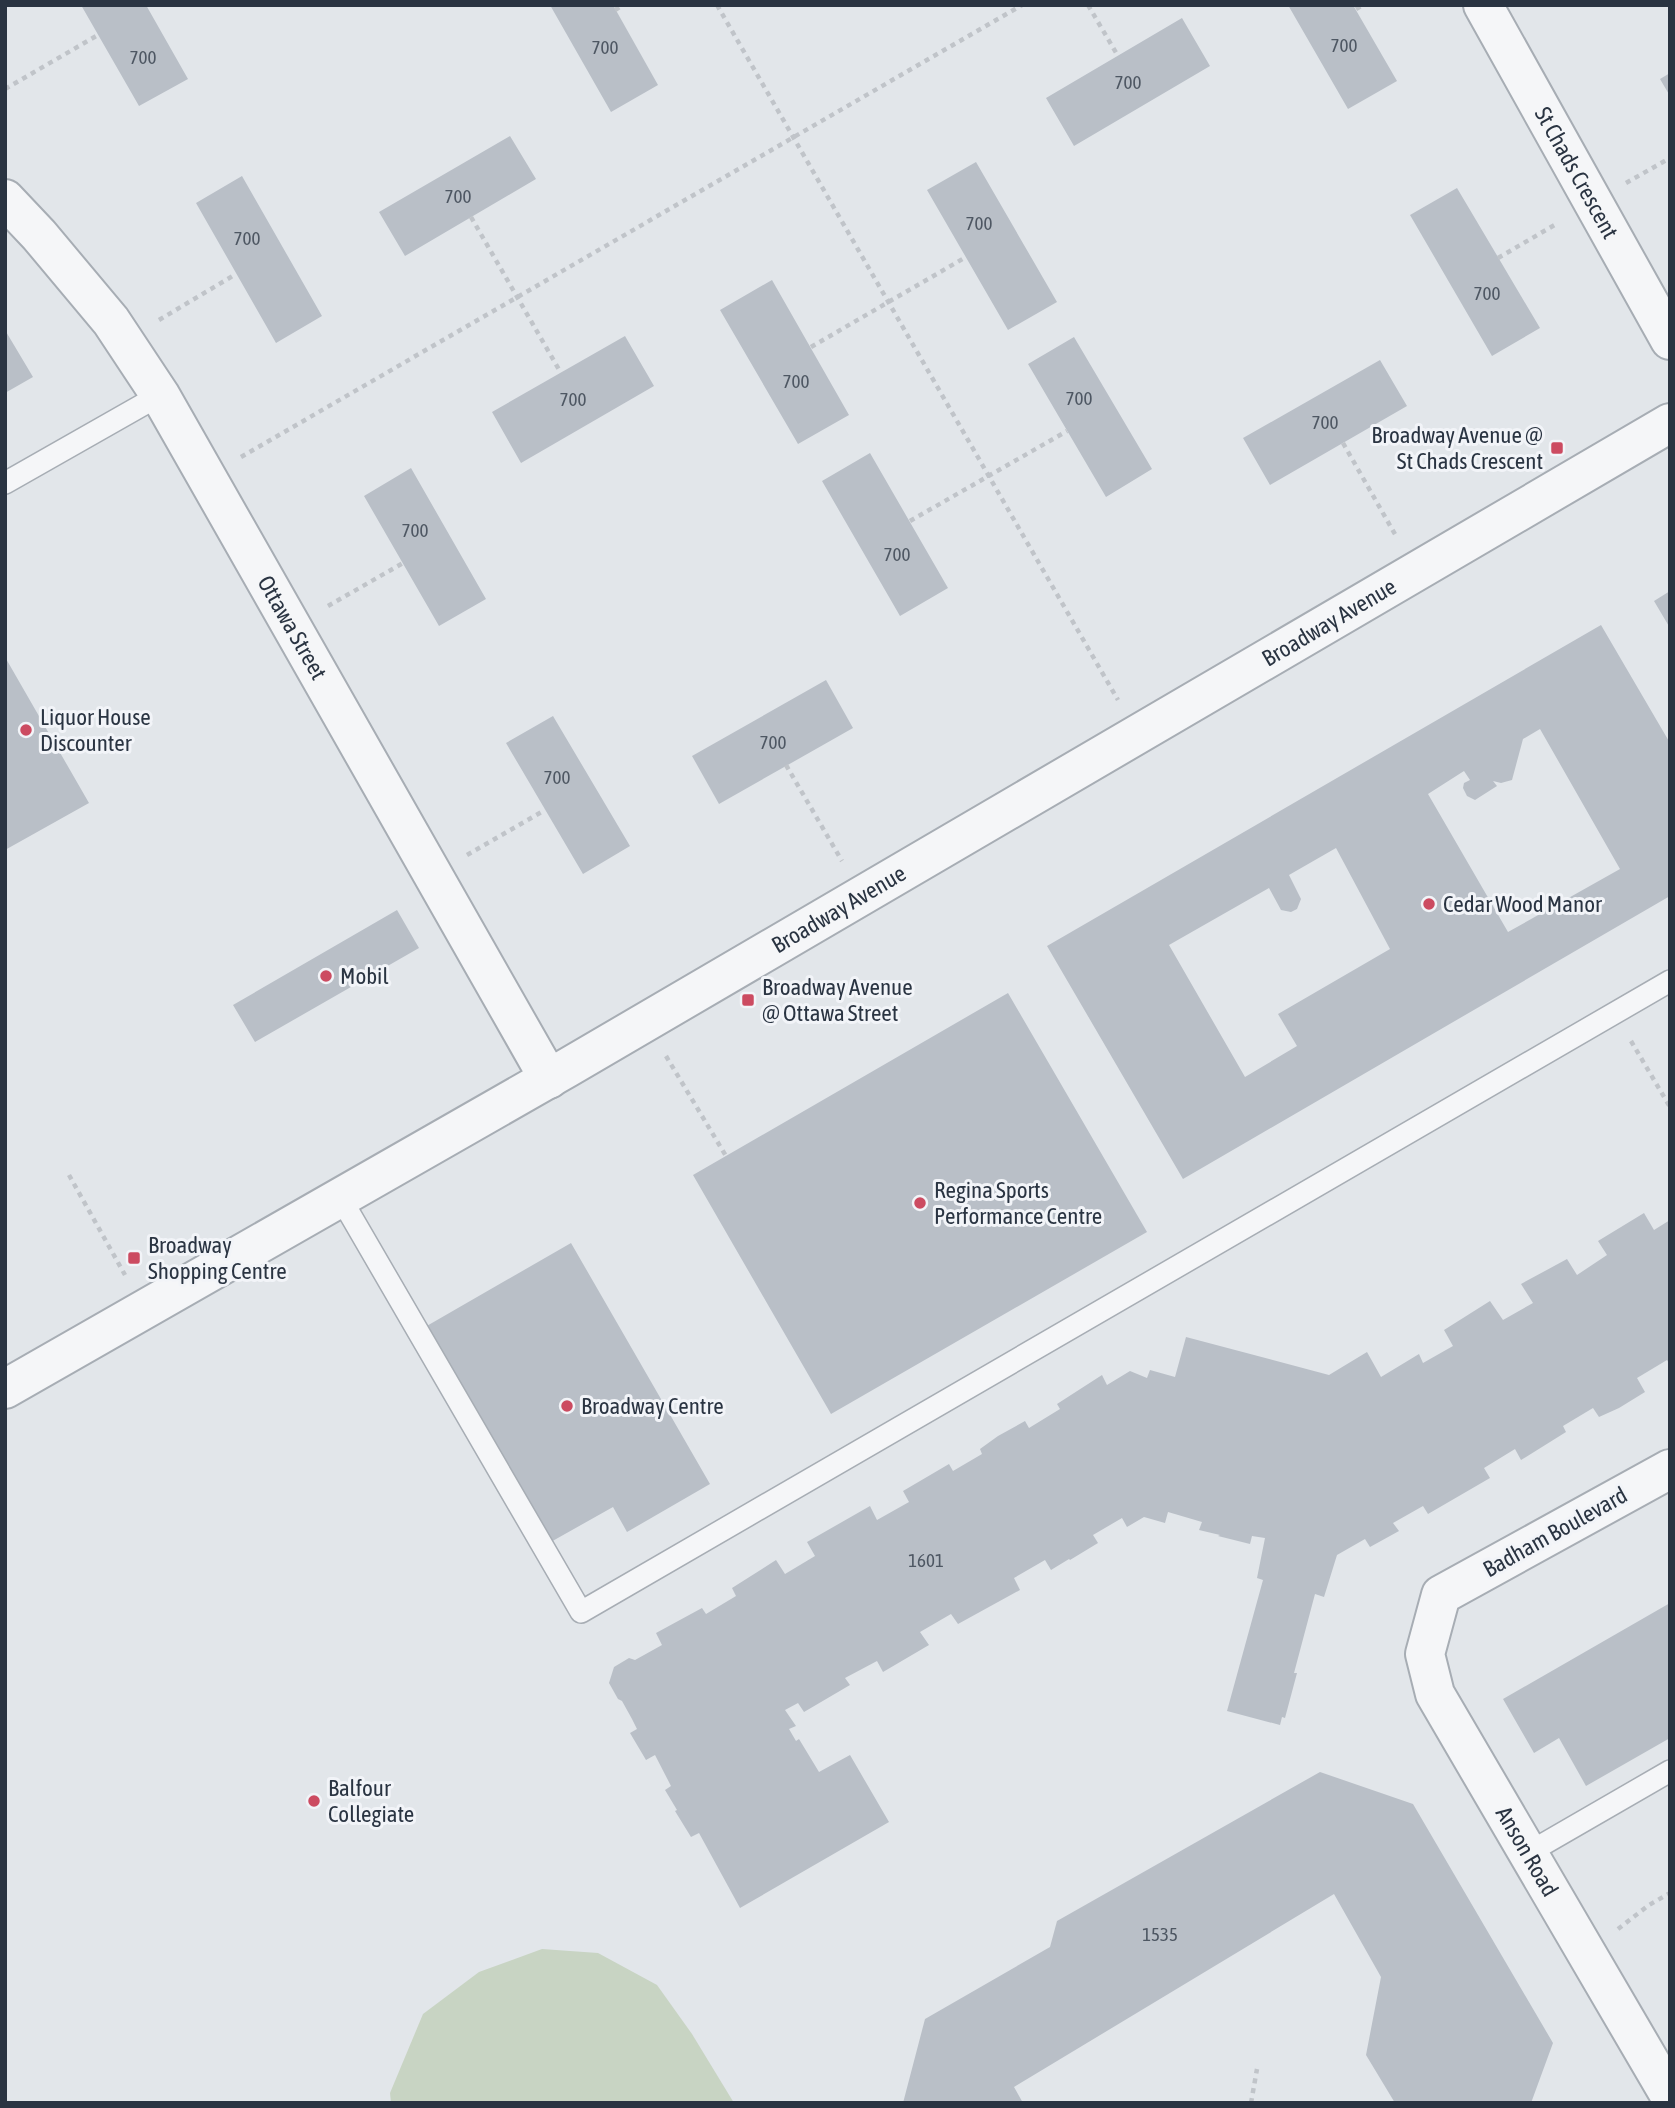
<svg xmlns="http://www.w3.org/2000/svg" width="1675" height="2108" font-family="'Asap Condensed',sans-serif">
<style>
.green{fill:#c8d4c3}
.building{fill:#b9bfc7;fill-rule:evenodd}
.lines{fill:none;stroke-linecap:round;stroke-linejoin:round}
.service-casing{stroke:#a7adb4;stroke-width:24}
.minor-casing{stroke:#a7adb4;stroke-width:42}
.tertiary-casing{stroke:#a7adb4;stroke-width:42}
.path{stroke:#c0c4c9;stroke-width:4.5;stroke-dasharray:5 5;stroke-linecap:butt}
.service{stroke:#f5f6f8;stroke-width:21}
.minor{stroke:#f5f6f8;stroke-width:38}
.tertiary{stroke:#f5f6f8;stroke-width:38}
.poi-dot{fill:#cc4b61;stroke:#f2f4f8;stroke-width:2.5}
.labels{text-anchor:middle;stroke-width:6;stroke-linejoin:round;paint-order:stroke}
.number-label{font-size:19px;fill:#4e5763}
.street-label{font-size:23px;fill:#2a3442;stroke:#f2f4f8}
.poi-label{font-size:23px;fill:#2a3442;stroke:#f2f4f8;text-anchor:start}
</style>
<rect width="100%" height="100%" fill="#e2e6ea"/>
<path class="green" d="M542,1949L598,1953L657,1985L692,2034L734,2103H391L390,2093L423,2014L479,1972Z"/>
<path class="building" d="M81,5H146L188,79L139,106Z
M550,5H613L658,85L611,112Z
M1288,5H1353L1397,81L1348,109Z
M1182,18L1210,66L1074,146L1046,98Z
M1670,73V96L1660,79Z
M510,136L536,179L405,256L379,212Z
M976,162L1057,302L1008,330L927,190Z
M242,176L322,316L276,343L196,203Z
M1457,188L1540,328L1492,356L1410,215Z
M772,280L849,415L798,444L720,310Z
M5,330L33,377L5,393Z
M625,336L654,386L521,463L492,412Z
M1074,337L1152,469L1106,497L1028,364Z
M1380,360L1407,406L1270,485L1243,438Z
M870,453L948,588L900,616L822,481Z
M411,468L486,599L439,626L364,496Z
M1670,591V628L1654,601Z
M1601,625L1670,743V896L1183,1179L1047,946ZM1540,729L1620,869L1508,932L1428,794L1464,771L1470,780L1464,783L1463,788L1467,796L1475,800L1497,786L1493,781L1501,783L1512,780L1523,739ZM1336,848L1390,949L1278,1014L1297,1046L1245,1077L1169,945L1269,888L1281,910L1291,912L1297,909L1301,899L1289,875Z
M5,657L89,803L5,850Z
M826,680L853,728L719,804L692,756Z
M553,716L630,846L583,874L506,743Z
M397,910L419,948L255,1042L233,1005Z
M1008,993L1147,1232L831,1414L693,1175Z
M1644,1213L1654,1230L1670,1220V1365L1667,1360L1637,1378L1645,1392L1619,1408L1599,1417L1593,1408L1563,1426L1566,1432L1521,1460L1515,1449L1484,1468L1490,1478L1428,1514L1423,1506L1393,1523L1399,1531L1370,1547L1365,1539L1337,1555L1324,1597L1315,1594L1294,1673H1297L1285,1718L1282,1717L1280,1725L1227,1711L1263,1580L1257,1578L1265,1538L1252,1536L1250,1544L1218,1536L1220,1535L1199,1530L1202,1522L1168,1512L1165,1523L1144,1517L1127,1527L1122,1518L1093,1535L1098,1543L1070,1560L1069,1559L1051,1570L1045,1560L1014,1578L1020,1590L958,1624L951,1614L920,1632L929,1645L883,1672L877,1661L845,1678L850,1685L804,1712L798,1703L785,1710L796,1726L789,1729L796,1741L799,1739L819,1772L850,1755L889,1822L740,1908L699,1833L691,1837L675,1811L677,1810L665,1790L671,1786L655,1755L646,1760L630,1733L637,1729L632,1719L622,1701L618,1699L609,1683L614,1667L629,1658L635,1660L662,1645L656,1633L702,1608L706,1614L736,1596L732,1588L776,1560L785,1574L815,1556L807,1542L870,1506L877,1520L909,1502L903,1491L949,1464L953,1471L982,1454L980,1449L998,1436L1025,1421L1029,1428L1060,1409L1057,1404L1102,1375L1107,1385L1130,1371L1147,1378L1150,1370L1175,1377L1186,1337L1329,1375L1367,1352L1381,1377L1419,1354L1423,1363L1453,1346L1444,1330L1490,1301L1503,1320L1533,1303L1521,1284L1567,1259L1577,1275L1607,1255L1598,1241Z
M571,1243L710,1484L627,1532L613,1507L549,1543L425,1327Z
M1670,1603V1738L1586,1786L1559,1738L1534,1753L1503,1699Z
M1320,1772L1413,1804L1553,2043L1531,2103H1395L1366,2055L1381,1977L1334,1894L1014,2087L1023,2103H903L925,2019L1050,1947L1057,1921Z"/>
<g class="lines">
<g class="service-casing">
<path id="service" d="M5,483L160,395
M340,1197L581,1612L1670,981
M1528,1853L1670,1771"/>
</g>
<g class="minor-casing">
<g id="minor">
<path id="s1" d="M1483,5L1670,340"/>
<path id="s2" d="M5,199L39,235L111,321L160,395L549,1079"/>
<path id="s3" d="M1670,1469L1441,1595L1425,1654L1435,1694L1670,2096"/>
</g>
</g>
<g class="tertiary-casing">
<g id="tertiary">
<path id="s4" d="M5,1389L567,1068L1670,423"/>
</g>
</g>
<path class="path" d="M717,5L1118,700
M1088,5L1118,56
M1356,9L1363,5
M615,10L623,5
M5,89L98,35
M1626,183L1670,158
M471,217L561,373
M1498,258L1558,223
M159,320L236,274
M811,347L966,257
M1343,443L1396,536
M241,457L1022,5
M910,521L1067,431
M328,606L403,563
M786,765L842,861
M467,855L545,810
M1631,1041L1670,1107
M666,1056L726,1156
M69,1175L125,1275
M1618,1929L1649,1905L1670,1893
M1251,2103L1257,2069"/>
<use href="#service" class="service"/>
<use href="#minor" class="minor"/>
<use href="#tertiary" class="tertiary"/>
</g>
<g class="poi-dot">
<rect x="1550" y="441" width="14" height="14" rx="3.5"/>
<circle cx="26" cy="730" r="7"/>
<circle cx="1429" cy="904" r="7"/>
<circle cx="326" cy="976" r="7"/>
<rect x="741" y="993" width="14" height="14" rx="3.5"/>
<circle cx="920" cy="1203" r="7"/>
<rect x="127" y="1251" width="14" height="14" rx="3.5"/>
<circle cx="567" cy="1406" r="7"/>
<circle cx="314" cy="1801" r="7"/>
</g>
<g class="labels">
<g class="number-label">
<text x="1344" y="52">700</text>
<text x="605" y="54">700</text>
<text x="143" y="64">700</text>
<text x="1128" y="89">700</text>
<text x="458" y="203">700</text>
<text x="979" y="230">700</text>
<text x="247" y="245">700</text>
<text x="1487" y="300">700</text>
<text x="796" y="388">700</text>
<text x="1079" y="405">700</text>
<text x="573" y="406">700</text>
<text x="1325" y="429">700</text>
<text x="415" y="537">700</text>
<text x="897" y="561">700</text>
<text x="773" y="749">700</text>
<text x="557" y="784">700</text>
<text x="926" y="1567">1601</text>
<text x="1160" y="1941">1535</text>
</g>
<g class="street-label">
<text dy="8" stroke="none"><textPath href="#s1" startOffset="192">St Chads Crescent</textPath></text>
<text dy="8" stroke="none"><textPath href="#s4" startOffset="1530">Broadway Avenue</textPath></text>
<text dy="8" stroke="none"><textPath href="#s2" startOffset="518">Ottawa Street</textPath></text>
<text dy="8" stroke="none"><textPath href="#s4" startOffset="962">Broadway Avenue</textPath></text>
<text transform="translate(1555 1532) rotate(-29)" y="8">Badham Boulevard</text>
<text dy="8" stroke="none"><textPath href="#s3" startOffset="546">Anson Road</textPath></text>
</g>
<g class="poi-label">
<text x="1543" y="443" text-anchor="end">Broadway Avenue @<tspan x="1543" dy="26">St Chads Crescent</tspan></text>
<text x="40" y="725">Liquor House<tspan x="40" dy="26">Discounter</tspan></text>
<text x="1443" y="912">Cedar Wood Manor</text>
<text x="340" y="984">Mobil</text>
<text x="762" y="995">Broadway Avenue<tspan x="762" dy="26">@ Ottawa Street</tspan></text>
<text x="934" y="1198">Regina Sports<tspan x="934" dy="26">Performance Centre</tspan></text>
<text x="148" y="1253">Broadway<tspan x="148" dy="26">Shopping Centre</tspan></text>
<text x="581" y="1414">Broadway Centre</text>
<text x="328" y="1796">Balfour<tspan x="328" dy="26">Collegiate</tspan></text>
</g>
</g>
<rect width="1675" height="2108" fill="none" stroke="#2a3442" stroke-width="14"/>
</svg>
